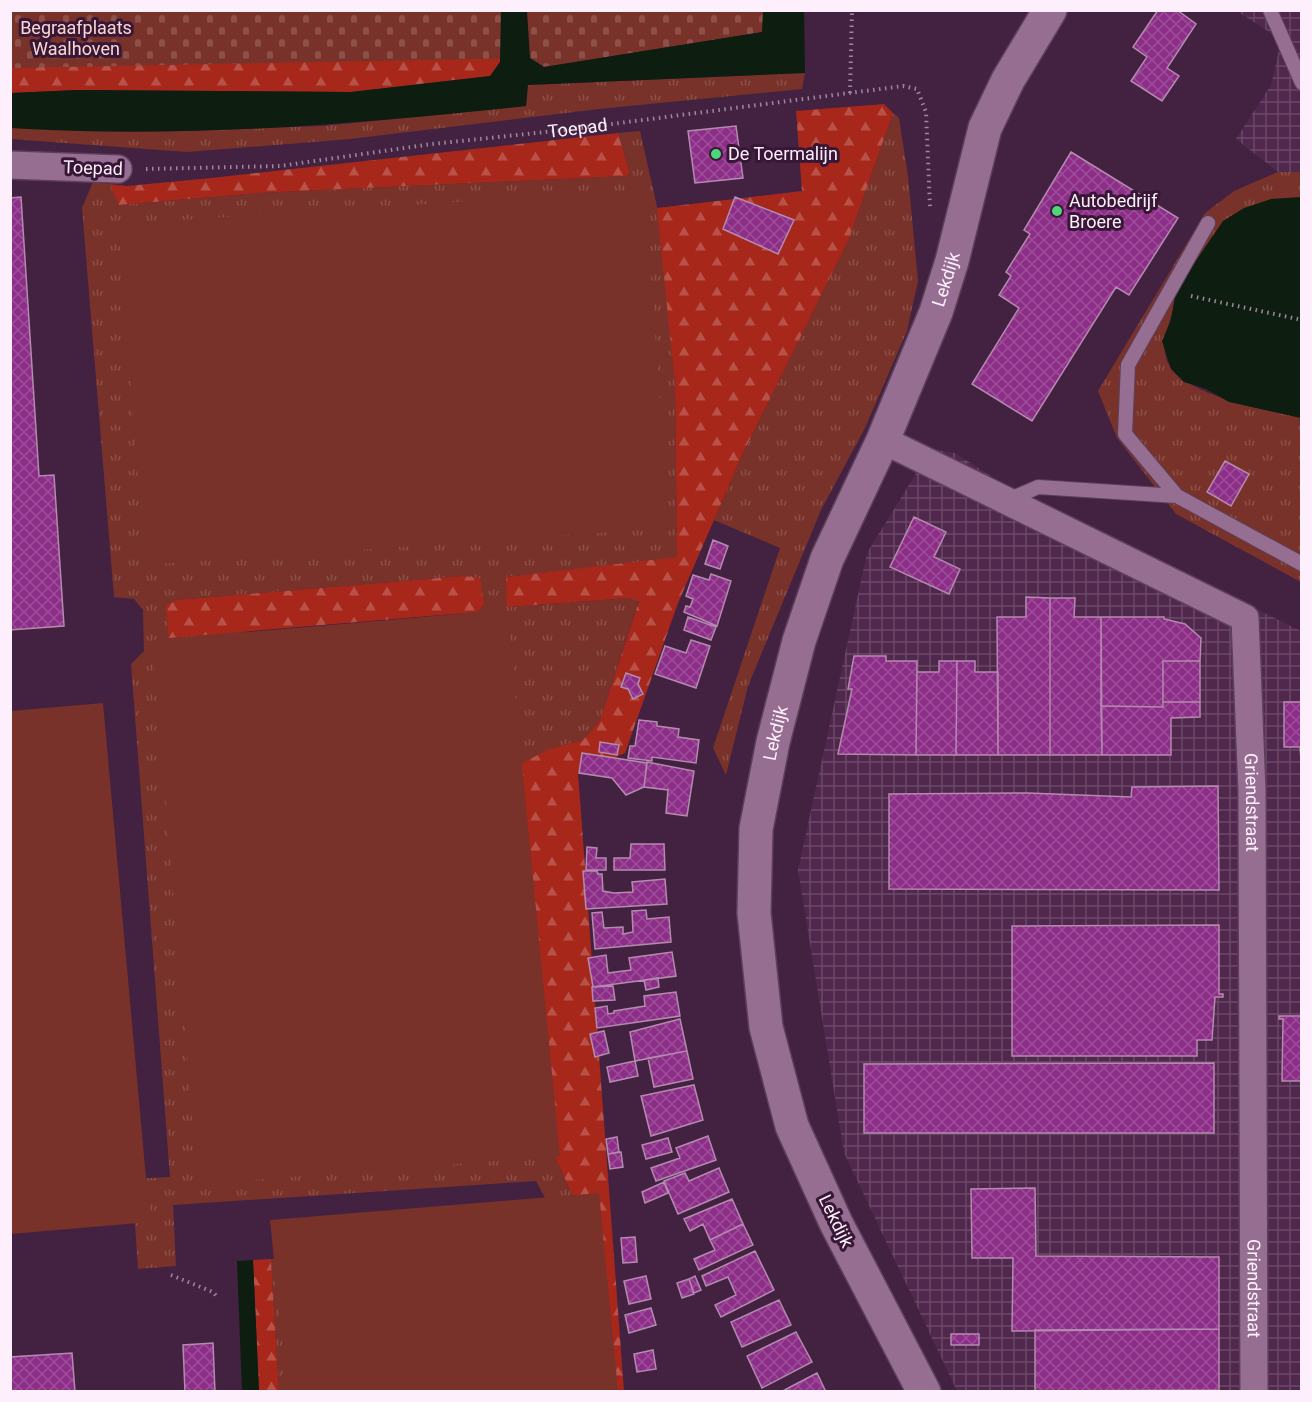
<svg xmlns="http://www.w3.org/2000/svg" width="1312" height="1402" font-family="Roboto,sans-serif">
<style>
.industrial{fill:url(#industrial-grid)}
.grass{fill:url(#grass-tufts);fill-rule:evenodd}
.forest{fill:url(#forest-firs)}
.cemetery{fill:url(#cemetery-stones)}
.garden{fill:#783229}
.water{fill:#0d1d10}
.building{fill:url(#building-cross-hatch);stroke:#b48baf;stroke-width:1.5}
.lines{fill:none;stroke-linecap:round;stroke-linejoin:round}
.service-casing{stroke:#5c405a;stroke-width:16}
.minor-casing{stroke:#5c405a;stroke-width:30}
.tertiary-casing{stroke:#5c405a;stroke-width:36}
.path{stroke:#9f889e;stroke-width:4;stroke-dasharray:1.5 4.5;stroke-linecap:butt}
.service{stroke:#966e92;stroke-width:14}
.minor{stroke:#966e92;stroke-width:27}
.tertiary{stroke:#966e92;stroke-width:33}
.poi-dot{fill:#4cd677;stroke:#381736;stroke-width:2}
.labels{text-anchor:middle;stroke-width:6;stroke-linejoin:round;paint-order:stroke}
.park-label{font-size:18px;fill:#f9d7d1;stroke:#381736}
.street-label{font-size:18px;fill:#fdf0fc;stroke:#381736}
.poi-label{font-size:18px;fill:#fdf0fc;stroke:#381736;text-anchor:start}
</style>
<defs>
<pattern id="industrial-grid" width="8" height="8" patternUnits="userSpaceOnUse" patternTransform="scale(1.5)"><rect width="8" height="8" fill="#51284d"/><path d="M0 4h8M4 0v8" fill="none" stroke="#6b4868"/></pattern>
<pattern id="grass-tufts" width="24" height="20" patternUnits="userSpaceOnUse" patternTransform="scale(1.5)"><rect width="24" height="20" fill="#783229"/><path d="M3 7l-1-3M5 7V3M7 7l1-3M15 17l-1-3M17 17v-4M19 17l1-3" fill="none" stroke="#8c5049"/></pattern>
<pattern id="forest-firs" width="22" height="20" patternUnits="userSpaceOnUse" patternTransform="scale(1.5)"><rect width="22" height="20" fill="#a7281a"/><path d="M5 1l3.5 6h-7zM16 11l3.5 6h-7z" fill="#b85248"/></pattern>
<pattern id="cemetery-stones" width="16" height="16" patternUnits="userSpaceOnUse" patternTransform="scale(1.5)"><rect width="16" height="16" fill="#783229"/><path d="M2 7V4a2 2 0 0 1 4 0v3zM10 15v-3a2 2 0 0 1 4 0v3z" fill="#8c5049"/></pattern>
<pattern id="building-cross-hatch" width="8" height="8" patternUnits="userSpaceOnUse" patternTransform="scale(1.5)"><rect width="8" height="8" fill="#8c2e87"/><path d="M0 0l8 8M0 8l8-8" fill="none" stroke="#9d4d99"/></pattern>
</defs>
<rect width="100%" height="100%" fill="#432141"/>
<path class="industrial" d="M1237,11H1301V172H1278L1236,139L1271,85L1279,50L1272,34Z
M931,449L955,453L1000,482L1301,631V1391H957L844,1153L798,870L867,553Z"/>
<path class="grass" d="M805,73L802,89L599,109L350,139L187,152L11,139V128L188,131L322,126L526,106L527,85Z
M893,113L899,118L908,176L918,281L907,331L865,428L821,510L748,686L726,775L713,748L780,548L714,520L743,453L849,239Z
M640,131L660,220L675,384L677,558L506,577L508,607L629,598L639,600L600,720L583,740L549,749V1143L592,1240L603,1391H279L271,1259L559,1238L558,1222L536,1181L173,1205L176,1266L138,1269L132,1179L170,1177L131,664L144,651L143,610L134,599L114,597L82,208L93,182L110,184L120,205L258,193L625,176L630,174L618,133ZM463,576L484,605L477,612L247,634L166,607L176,600Z
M1278,172H1301V197L1176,290C1176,312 1162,331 1165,353C1169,394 1268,410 1301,418V582L1176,514L1117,438L1098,391L1205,213L1234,191Z"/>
<path class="forest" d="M501,11L500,62L491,76L351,92L77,90L11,93V38Z
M884,104L893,113L849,239L743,453L678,603L625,753L578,773L624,1391H603L592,1240L549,1143L521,764L549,749L583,740L600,720L639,601L629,598L507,607L506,577L677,557L675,384L657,208L802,191L796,111Z
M618,133L630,174L625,176L258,193L119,205L110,184L127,186L211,178Z
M463,576L480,578L484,605L477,612L169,638L166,606L176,600Z
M271,1259L279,1391H259L253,1260Z"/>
<path class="cemetery" d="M10,11H763V32L544,67L530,58L11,68Z"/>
<path class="garden" d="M645,190L669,528L145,565L118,224Z
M507,610L560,1156L198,1184L152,640Z
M103,703L150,1222L11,1234V711Z
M599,1193L618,1391H287L270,1220Z"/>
<path class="water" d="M501,11H527L530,58L544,67L762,32L763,11H804L805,73L528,85L526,106C355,124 183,139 11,128V93L77,90L351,92L490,76L500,62Z
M1301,197V418L1229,402L1206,389L1184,382L1171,369L1162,341L1171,320L1176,290L1223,221L1244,208L1271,199Z
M253,1260L259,1391H242L237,1261Z"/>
<path class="building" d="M1158,10H1177L1196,24L1167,68L1179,76L1162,101L1131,81L1147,57L1133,47Z
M736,126L743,178L695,183L688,131Z
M1071,152L1178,218L1129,295L1116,287L1032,421L972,384L1019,308L999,295L1011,276L1006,272L1030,234L1024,230Z
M21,197L39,476L54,475L64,626L10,630V198Z
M735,197L794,220L778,254L723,229Z
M1225,461L1249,474L1231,506L1207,492Z
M914,517L946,532L934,557L960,569L949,594L890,567Z
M713,540L728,546L720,569L705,564Z
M711,574L731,581L717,626L684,612L686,606L690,607L693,599L686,596L693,575L709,580Z
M1026,597L1050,598V755H998L997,617H1026Z
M1050,598H1075L1074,617H1101L1102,755H1050Z
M688,617L716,627L711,640L684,630Z
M1101,617H1164V619L1185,624L1201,638L1200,661H1163V707L1101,706Z
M691,640L710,646L696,688L655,674L665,646L686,653Z
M854,656H886V661H917L916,755L838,754L852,689H848Z
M939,661H957L956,755H916L917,672H939Z
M957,661H975V672H998V755H956Z
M1163,661H1200V702H1163Z
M626,673L640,678L638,684L643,694L633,699L628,689L621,687Z
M1163,702H1200V717L1171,718V755H1102L1101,706L1163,707Z
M1284,702H1302V771L1300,747H1284Z
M639,720L657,722V726L679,729L678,737L699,740L696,763L652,757V761L628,758L630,746H635Z
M600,742L619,745L617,755L599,752Z
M582,753L647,763L644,787L626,795L612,778L579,773Z
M647,762L694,771L687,816L666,813L668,790L644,787Z
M1218,786L1219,890L889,889V794L1028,793L1131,797L1132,787Z
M631,844H664L665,870H614V858H630Z
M587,847L597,848L596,858H606V870H586Z
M583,871H597L598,874H602L603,891L614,893L633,892L632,882L665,879L667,904L586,909Z
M646,910L647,919L669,917L671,942L595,949L592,913L602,912L604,928L623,927V934L633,932L632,911Z
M1219,925V994H1223V997H1215L1212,1040H1197V1056H1012V926Z
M672,952L676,976L593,987L588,958L606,955L608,973L631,970L629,958Z
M658,978L659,987L646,990L644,980Z
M613,986L615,1000L593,1001L592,987Z
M676,992L680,1016L597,1028L595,1008L607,1006L608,1014L614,1013V1011L645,1006L644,996Z
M1279,1016H1302V1081H1282L1283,1019H1279Z
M680,1019L687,1051L635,1061L630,1032Z
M604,1031L609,1053L595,1057L590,1034Z
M687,1051L693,1079L654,1087L648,1058Z
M635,1061L638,1076L610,1082L607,1067Z
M1214,1063V1133H864V1064Z
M694,1085L703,1120L651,1136L641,1096Z
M708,1136L716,1160L656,1181L651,1168L680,1158L676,1148Z
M617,1137L619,1152L608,1154L606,1139Z
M668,1138L672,1152L646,1159L642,1145Z
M621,1152L623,1167L610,1169L608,1154Z
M719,1168L729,1192L678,1214L664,1181L685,1173L689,1181Z
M664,1182L668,1193L645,1203L642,1192Z
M1035,1188L1036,1256L1219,1257V1329L1012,1331L1013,1258H972L971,1189Z
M732,1199L743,1224L710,1240L703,1224L690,1231L684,1219Z
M743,1224L753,1245L699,1270L694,1259L715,1250L710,1240Z
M635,1237L637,1262L623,1263L621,1238Z
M755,1251L774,1290L721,1317L715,1305L736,1295L728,1277L706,1286L702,1276Z
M646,1276L651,1299L629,1304L624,1281Z
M695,1276L701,1290L694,1293L689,1279Z
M689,1279L694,1294L682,1298L677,1283Z
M779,1300L791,1325L742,1347L731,1322Z
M651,1308L656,1325L629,1333L625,1315Z
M1219,1329V1390L1035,1391V1330Z
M796,1332L812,1362L762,1388L747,1356Z
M951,1334H979V1345H951Z
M213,1343L215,1392H185L183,1345Z
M653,1350L656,1369L637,1372L634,1354Z
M72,1353L75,1392H10V1357Z
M817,1373L826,1392H781L794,1385Z"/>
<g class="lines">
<g class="service-casing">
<path id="service" d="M1270,10L1302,83
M1208,223L1128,365L1125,434L1177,496L1302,564
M1008,500L1038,487L1177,496"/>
</g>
<g class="minor-casing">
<g id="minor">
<path d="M10,165L118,169"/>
<path id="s2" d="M883,440L1245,618L1252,791L1254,1392"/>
</g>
</g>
<g class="tertiary-casing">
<g id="tertiary">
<path id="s3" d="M924,1392L836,1223L792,1126L766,1027L754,913L756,829L773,742L799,641L827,559L883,440L936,312L952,261L985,128L1008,80L1050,10"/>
</g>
</g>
<g class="path">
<path d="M414,10H453"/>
<path d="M573,10H580"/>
<path d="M850,93L852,10"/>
<path id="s1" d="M146,169L280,166L432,144L574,129L903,86L917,89L926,112L930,207"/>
<path d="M1191,296L1302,320"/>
<path d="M171,1275L213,1292L218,1298"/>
</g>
<use href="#service" class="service"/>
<use href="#minor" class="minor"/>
<use href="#tertiary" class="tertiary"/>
</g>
<g class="poi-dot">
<circle cx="716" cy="154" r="6"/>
<circle cx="1057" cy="211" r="6"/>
</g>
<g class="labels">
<g class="park-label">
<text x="76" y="34">Begraafplaats<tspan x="76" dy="21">Waalhoven</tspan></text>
</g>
<g class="street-label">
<text dy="6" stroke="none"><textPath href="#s1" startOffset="434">Toepad</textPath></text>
<text transform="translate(93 168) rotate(2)" y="6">Toepad</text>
<text dy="6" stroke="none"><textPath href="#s3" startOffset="1182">Lekdijk</textPath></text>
<text dy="6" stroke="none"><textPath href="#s3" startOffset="696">Lekdijk</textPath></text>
<text dy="6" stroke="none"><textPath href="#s2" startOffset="588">Griendstraat</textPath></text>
<text transform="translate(836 1221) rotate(64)" y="6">Lekdijk</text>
<text dy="6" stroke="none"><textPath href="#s2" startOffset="1074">Griendstraat</textPath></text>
</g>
<g class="poi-label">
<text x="728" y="160">De Toermalijn</text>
<text x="1069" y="207">Autobedrijf<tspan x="1069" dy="21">Broere</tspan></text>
</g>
</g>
<rect width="1312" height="1402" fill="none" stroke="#fdf0fc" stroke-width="24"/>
</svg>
